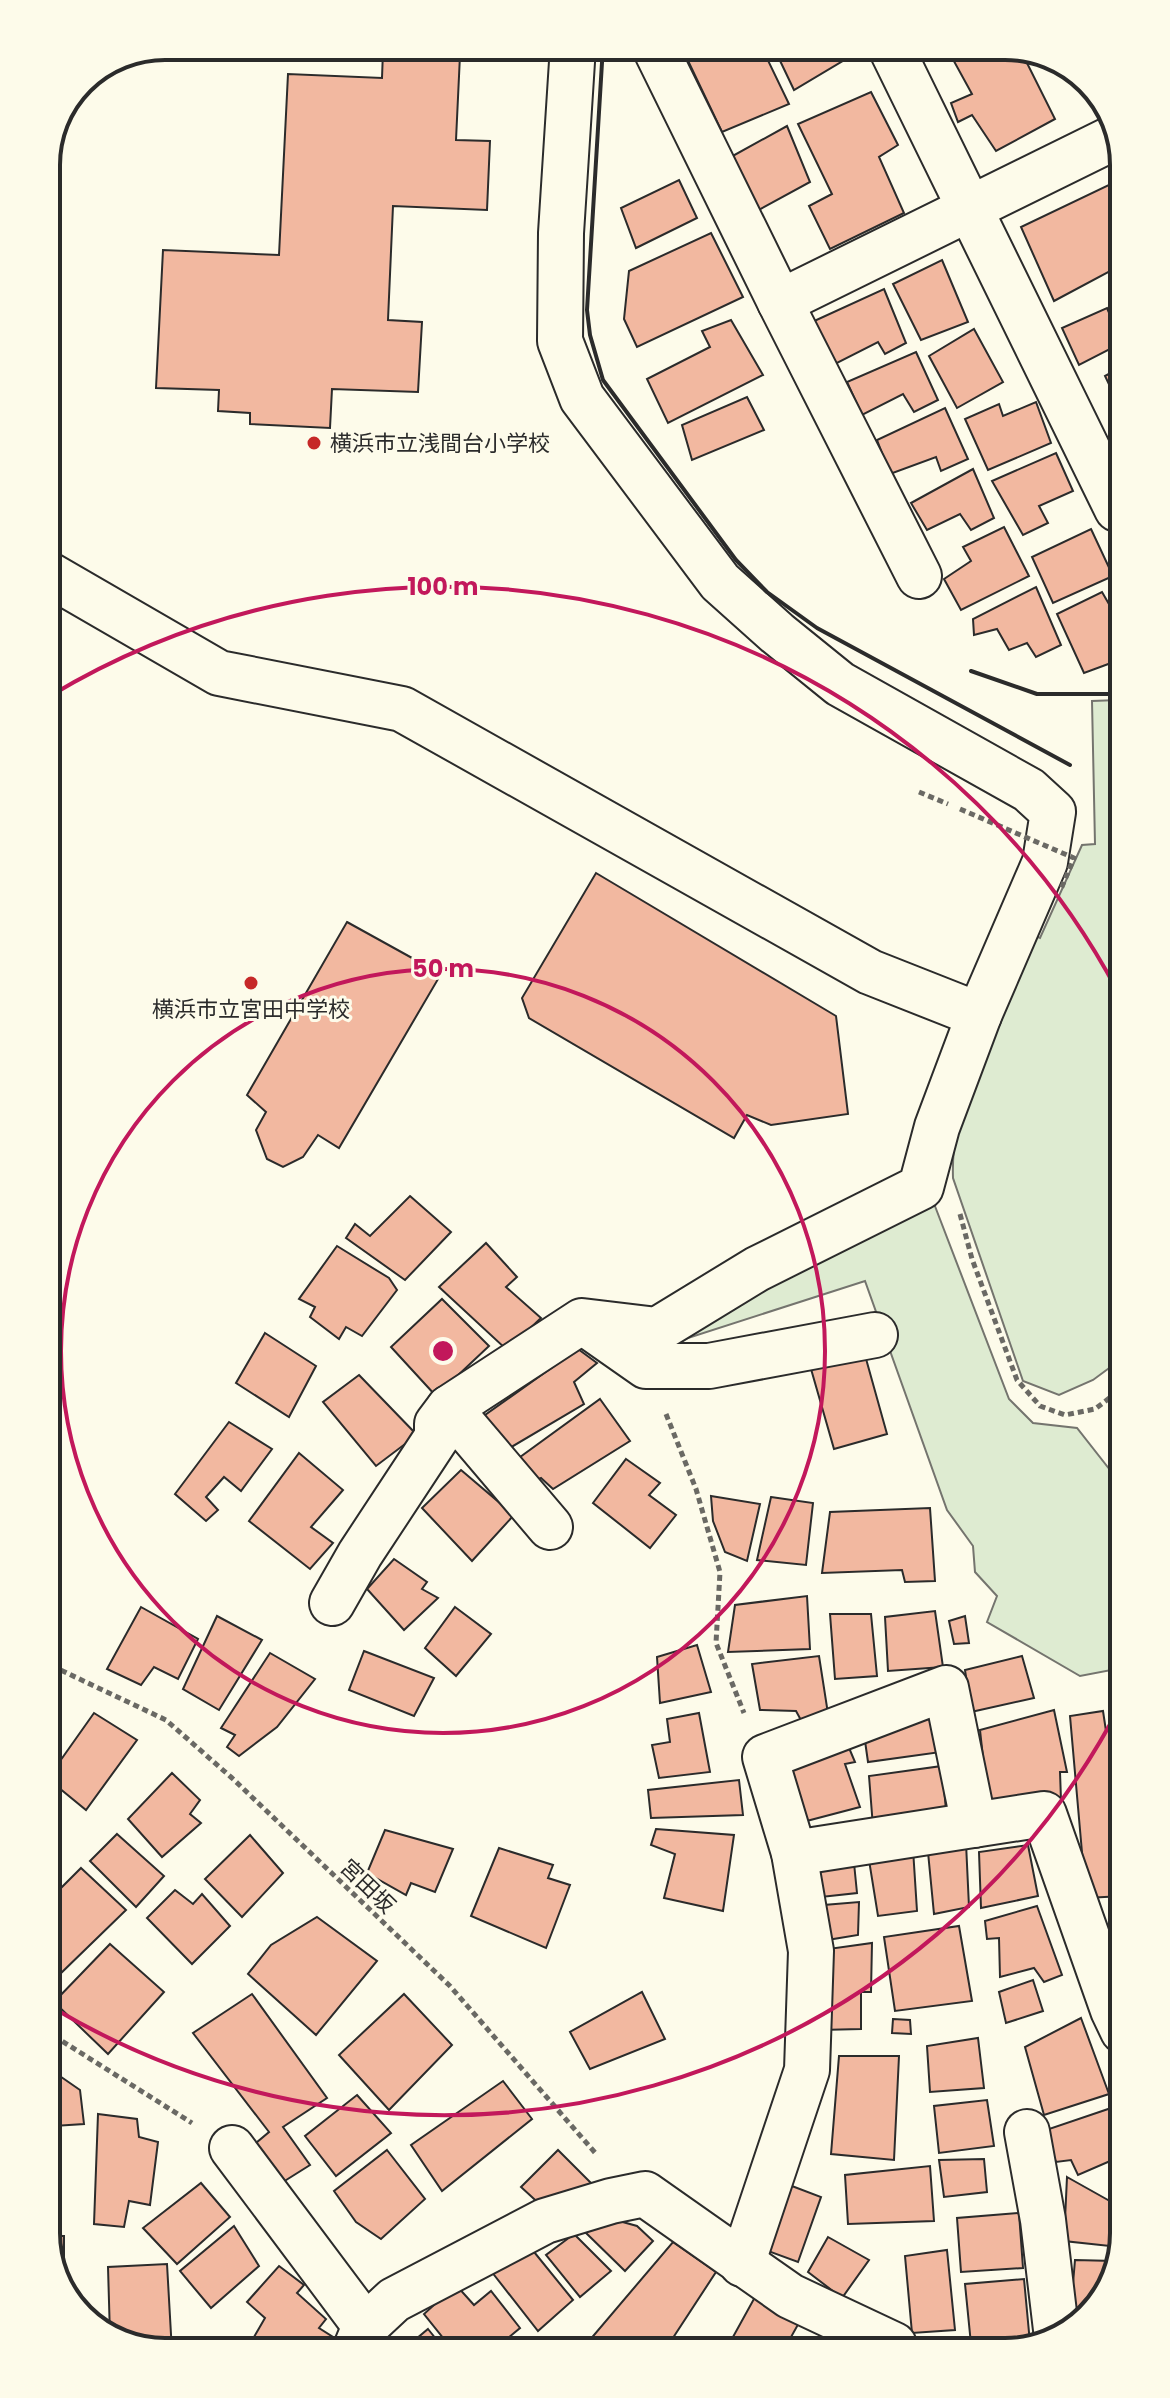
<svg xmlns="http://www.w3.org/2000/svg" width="1170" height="2398" font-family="Poppins,'Noto Sans JP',sans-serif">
<rect width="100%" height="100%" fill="#fdfbea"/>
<g fill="#deebd1" stroke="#74746e" stroke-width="2">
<path d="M 1118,700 L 1120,1360 L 1093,1380 L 1059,1395 L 1023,1381 L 953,1178 C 950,1098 995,1005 1024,931 L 1040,938 L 1082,845 L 1095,844 L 1092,701 Z"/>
<polygon points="933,1201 1009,1399 1033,1423 1077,1428 1121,1484 1122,1668 1080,1676 987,1622 997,1596 975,1572 973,1546 947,1510 865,1281 660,1347 740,1291"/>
</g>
<g fill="#f2b8a0" stroke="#2b2b2b" stroke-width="2">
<polygon points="681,46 761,46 789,104 722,132"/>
<polygon points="773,46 847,46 851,56 794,90"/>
<polygon points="965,46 1013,46 1020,49 1055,119 996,151 972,115 958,122 951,103 972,94 950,54"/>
<polygon points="383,51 460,55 456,140 490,141 487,210 393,206 388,320 422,322 418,392 332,389 330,428 250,424 250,413 218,411 219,390 156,388 163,250 279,255 288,74 382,78"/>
<polygon points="1052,61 1076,70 1062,77"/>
<polygon points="871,92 898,145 879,157 904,213 830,249 809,206 832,194 798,124"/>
<polygon points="787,126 810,182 753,213 729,158"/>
<polygon points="679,180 697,218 636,248 621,208"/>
<polygon points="1115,182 1116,268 1054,301 1021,227"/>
<polygon points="711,233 743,297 637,347 624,319 629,271"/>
<polygon points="942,260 968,322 921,340 893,284"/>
<polygon points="884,289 906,343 885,354 878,342 835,364 812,322"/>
<polygon points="1107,308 1116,329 1116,346 1079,365 1062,328"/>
<polygon points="731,320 763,375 668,423 647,379 710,347 702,331"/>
<polygon points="974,329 1003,382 957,408 929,356"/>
<polygon points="916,352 938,400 914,412 903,394 862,415 847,382"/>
<polygon points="1116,370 1116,399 1105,376"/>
<polygon points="747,397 764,430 692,460 682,425"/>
<polygon points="1036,402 1051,443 988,470 965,419 999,404 1003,416"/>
<polygon points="945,408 968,459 941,471 936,457 890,474 877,440"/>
<polygon points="1056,453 1073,491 1039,506 1048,523 1023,535 992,481"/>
<polygon points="973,469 994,518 971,530 960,514 927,530 911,503"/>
<polygon points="1004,527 1029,576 961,610 944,579 971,561 963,547"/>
<polygon points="1091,529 1113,576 1053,603 1032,557"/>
<polygon points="1036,587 1061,645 1036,657 1027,643 1009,650 997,629 974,635 973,619"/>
<polygon points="1102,592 1117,618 1117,671 1111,663 1084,673 1057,614"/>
<polygon points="596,873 836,1016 848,1114 771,1125 747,1115 734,1138 529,1018 522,998"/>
<polygon points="347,922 441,974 339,1148 318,1135 303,1157 283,1167 267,1159 256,1130 266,1112 247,1095"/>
<polygon points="410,1196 451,1232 405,1280 346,1238 355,1224 370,1236"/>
<polygon points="486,1243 517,1277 506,1287 541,1318 507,1350 439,1287"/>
<polygon points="337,1246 389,1278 397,1290 362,1336 346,1327 339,1339 310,1317 315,1307 299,1299"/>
<polygon points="442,1299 489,1346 436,1396 391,1347"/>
<polygon points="265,1333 316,1366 289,1417 236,1383"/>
<polygon points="863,1348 887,1434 834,1449 809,1362"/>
<polygon points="578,1349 597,1363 574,1382 584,1404 503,1452 478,1420"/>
<polygon points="359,1375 417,1435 376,1466 323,1402"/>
<polygon points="600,1399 630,1441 553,1489 541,1478 530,1483 516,1460"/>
<polygon points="229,1422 272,1449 241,1491 224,1477 206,1497 218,1510 206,1521 175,1494"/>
<polygon points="299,1453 343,1490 311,1527 333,1543 310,1569 249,1521"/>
<polygon points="626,1459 660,1483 649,1495 676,1515 650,1548 593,1503"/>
<polygon points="461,1470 514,1515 472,1561 422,1508"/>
<polygon points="711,1496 760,1504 747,1561 725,1552 713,1521"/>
<polygon points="771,1497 813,1503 806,1565 757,1560"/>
<polygon points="930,1508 935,1581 905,1582 902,1570 822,1573 830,1512"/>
<polygon points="394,1559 427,1582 422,1589 438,1598 404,1630 367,1589"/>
<polygon points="807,1596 810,1649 728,1652 735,1605"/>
<polygon points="141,1607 198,1639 178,1679 154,1667 141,1685 107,1669"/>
<polygon points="455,1607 491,1634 456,1676 425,1648"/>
<polygon points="935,1611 943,1667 888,1671 885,1617"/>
<polygon points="830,1614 871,1614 877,1676 835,1679"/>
<polygon points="217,1616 262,1640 219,1710 183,1689"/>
<polygon points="965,1616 969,1643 954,1644 949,1621"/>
<polygon points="697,1645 711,1692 660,1703 657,1657"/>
<polygon points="364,1651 434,1678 414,1716 349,1690"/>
<polygon points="270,1653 315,1679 277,1727 239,1756 227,1747 235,1735 221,1728"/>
<polygon points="819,1656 829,1720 802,1722 796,1711 760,1710 752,1664"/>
<polygon points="1022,1656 1034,1698 971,1712 965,1670"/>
<polygon points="932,1707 941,1752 868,1762 863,1727"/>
<polygon points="1054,1710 1067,1772 1060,1772 1061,1800 988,1803 980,1730"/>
<polygon points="1103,1711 1106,1731 1122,1728 1123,1896 1086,1898 1070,1716"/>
<polygon points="94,1713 137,1740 86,1810 53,1783 53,1771"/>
<polygon points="699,1713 710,1772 659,1778 652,1745 670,1742 667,1719"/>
<polygon points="844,1736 855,1762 845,1764 860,1807 799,1823 779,1764"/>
<polygon points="942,1766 946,1810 873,1827 869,1776"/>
<polygon points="172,1773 200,1800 190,1814 201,1823 162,1857 128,1819"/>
<polygon points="739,1780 743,1815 651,1818 648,1790"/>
<polygon points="656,1829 734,1835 723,1911 664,1898 675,1854 651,1845"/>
<polygon points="385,1830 453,1849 435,1892 411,1883 406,1895 367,1873"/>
<polygon points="117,1834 164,1876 136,1907 90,1861"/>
<polygon points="250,1835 283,1873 242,1917 205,1879"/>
<polygon points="966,1843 969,1907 934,1914 928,1852"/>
<polygon points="1028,1845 1038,1896 981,1908 979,1852"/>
<polygon points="499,1848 553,1865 548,1878 570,1885 546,1948 471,1916"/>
<polygon points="913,1849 917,1911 878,1916 868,1854"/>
<polygon points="854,1863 857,1893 812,1898 806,1866"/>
<polygon points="81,1868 126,1910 58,1976 54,1972 53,1896"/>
<polygon points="175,1890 193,1904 202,1894 230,1926 192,1964 147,1918"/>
<polygon points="859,1902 858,1935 821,1941 812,1906"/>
<polygon points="1037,1906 1062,1975 1044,1982 1034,1968 1000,1977 999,1938 987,1939 985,1921"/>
<polygon points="317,1917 377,1961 316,2035 248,1974 271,1945"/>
<polygon points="959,1926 972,2001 895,2011 884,1937"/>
<polygon points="872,1943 871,1992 861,1992 861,2029 820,2030 821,1950"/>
<polygon points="110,1944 164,1992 108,2054 54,2002"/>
<polygon points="1033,1980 1043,2011 1006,2023 999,1992"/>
<polygon points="642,1992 665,2039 590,2069 570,2032"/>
<polygon points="252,1994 327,2098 283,2127 310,2165 283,2182 256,2143 269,2132 193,2033"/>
<polygon points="404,1994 452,2045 389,2110 339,2055"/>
<polygon points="1081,2018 1109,2094 1044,2115 1025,2047"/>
<polygon points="893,2019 910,2020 911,2034 892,2033"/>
<polygon points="978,2038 984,2088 930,2092 927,2046"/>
<polygon points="839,2056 899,2056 894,2160 831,2154"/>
<polygon points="54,2072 80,2090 84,2124 54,2126"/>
<polygon points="503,2081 532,2119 442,2191 411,2145"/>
<polygon points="357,2095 391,2133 336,2176 305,2136"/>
<polygon points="987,2100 994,2146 939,2153 934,2106"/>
<polygon points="1123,2104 1124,2155 1078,2175 1071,2160 1056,2162 1043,2131"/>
<polygon points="98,2114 137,2119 139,2137 158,2142 150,2205 129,2201 124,2227 94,2224"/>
<polygon points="387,2150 425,2199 381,2239 356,2222 334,2191"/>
<polygon points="558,2150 593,2185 545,2209 521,2187"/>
<polygon points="984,2159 987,2192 944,2197 939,2160"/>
<polygon points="930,2166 934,2221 848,2224 845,2175"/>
<polygon points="1067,2177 1124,2209 1124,2233 1119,2247 1064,2241"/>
<polygon points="201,2183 230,2217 177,2264 143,2228"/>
<polygon points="784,2183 821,2197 798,2262 760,2248"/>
<polygon points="1019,2213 1023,2268 961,2272 957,2218"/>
<polygon points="601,2216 637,2226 653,2241 625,2271 583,2230"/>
<polygon points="234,2226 259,2266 211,2308 180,2271"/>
<polygon points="574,2234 611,2271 580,2297 546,2255"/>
<polygon points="55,2236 64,2236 64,2270 55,2271"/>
<polygon points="828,2237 869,2260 842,2298 808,2272"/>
<polygon points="526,2242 573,2300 538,2331 491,2271"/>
<polygon points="673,2242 716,2272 667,2347 583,2348"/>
<polygon points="947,2250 955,2330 912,2333 905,2256"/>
<polygon points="1075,2260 1114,2261 1104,2299 1091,2310 1071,2307"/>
<polygon points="167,2264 172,2352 158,2352 110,2336 108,2267"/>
<polygon points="279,2266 304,2285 297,2293 326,2319 319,2328 333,2337 329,2350 269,2351 254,2337 265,2318 247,2302"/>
<polygon points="1024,2279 1030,2343 971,2344 965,2284"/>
<polygon points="456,2285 474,2305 491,2291 520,2328 496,2348 452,2349 424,2314"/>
<polygon points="755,2297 800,2321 786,2346 728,2346"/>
<polygon points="428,2329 444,2349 404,2349"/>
</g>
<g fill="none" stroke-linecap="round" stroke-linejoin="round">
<defs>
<g id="minor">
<polyline points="654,46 780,302 919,576"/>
<polyline points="890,46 1117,509"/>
<polyline points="780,302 1115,137"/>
<polyline points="48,574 219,673 402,709 870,972 979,1015 1045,862 1053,812 1029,790 840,684 777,633 720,582 582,398 560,341 561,233 573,46"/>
<polyline points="586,1324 646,1366 709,1366 875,1335"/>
<polyline points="449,1408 550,1527"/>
<polyline points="332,1603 360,1554 437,1437 437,1424 449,1408 582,1321 657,1330 757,1269 921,1187 937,1127 979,1015"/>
<polyline points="794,1853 1044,1814 1113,2010 1123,2031"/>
<polyline points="1027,2132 1043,2220 1057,2338"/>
<polyline points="232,2148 366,2327"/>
<polyline points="742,2264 807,2070 811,1951 794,1853 765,1757 946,1688 974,1825"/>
<polyline points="355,2350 364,2328 394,2300 545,2221 611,2201 645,2194 790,2296 894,2345"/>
</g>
</defs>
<use href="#minor" stroke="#2b2b2b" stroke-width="48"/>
<g stroke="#6a6964" stroke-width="5" stroke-dasharray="6 4" stroke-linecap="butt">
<polyline points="919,792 948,804"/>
<polyline points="960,1214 972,1259 1017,1380 1040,1406 1065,1415 1095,1409 1120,1390"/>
<polyline points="666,1414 696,1489 720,1572 716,1643 744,1713"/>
<polyline points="52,1666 166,1720 232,1778 450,1986 597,2155"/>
<polyline points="54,2036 192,2123"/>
</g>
<use href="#minor" stroke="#fdfbea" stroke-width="44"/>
<polyline stroke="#6a6964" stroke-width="5" stroke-dasharray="6 4" stroke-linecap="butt" points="960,809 1074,858 1061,889"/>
<g stroke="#2b2b2b" stroke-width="4">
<polyline points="603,46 587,310 590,335 603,380 736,560 767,592 817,628 1070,765"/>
<polyline points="971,671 1037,694 1118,694"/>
</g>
</g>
<g fill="none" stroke="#c2185b" stroke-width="4">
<circle cx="443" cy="1351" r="382"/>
<path d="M1121 1704A764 764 0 0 1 55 2009M50 696A764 764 0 0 1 1118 992"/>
</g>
<g fill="#c62828" stroke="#fdfbea" stroke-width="3">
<circle cx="314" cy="443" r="8"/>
<circle cx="251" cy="983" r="8"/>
</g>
<g text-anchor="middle" stroke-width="6" stroke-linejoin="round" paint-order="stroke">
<g font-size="22" fill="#2b2b2b" stroke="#fdfbea" text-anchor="start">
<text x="330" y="451">横浜市立浅間台小学校</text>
<text x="251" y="1017" text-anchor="middle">横浜市立宮田中学校</text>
</g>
<g font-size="22" fill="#2b2b2b" stroke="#fdfbea">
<text transform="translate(368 1886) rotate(44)" y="8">宮田坂</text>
</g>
</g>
<path d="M0 0H1170V2398H0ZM165 60H1005A105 105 0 0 1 1110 165V2233A105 105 0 0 1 1005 2338H165A105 105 0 0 1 60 2233V165A105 105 0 0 1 165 60Z" fill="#fdfbea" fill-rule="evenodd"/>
<path fill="none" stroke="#2b2b2b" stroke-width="4" d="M165 60H1005A105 105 0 0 1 1110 165V2233A105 105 0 0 1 1005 2338H165A105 105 0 0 1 60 2233V165A105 105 0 0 1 165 60Z"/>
<circle cx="443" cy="1351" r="12" fill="#c2185b" stroke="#fdfbea" stroke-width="4"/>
<g font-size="24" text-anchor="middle" font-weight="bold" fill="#c2185b" stroke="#fdfbea" stroke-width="6" stroke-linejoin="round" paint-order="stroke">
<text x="443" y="595">100 m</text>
<text x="443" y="977">50 m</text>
</g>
</svg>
